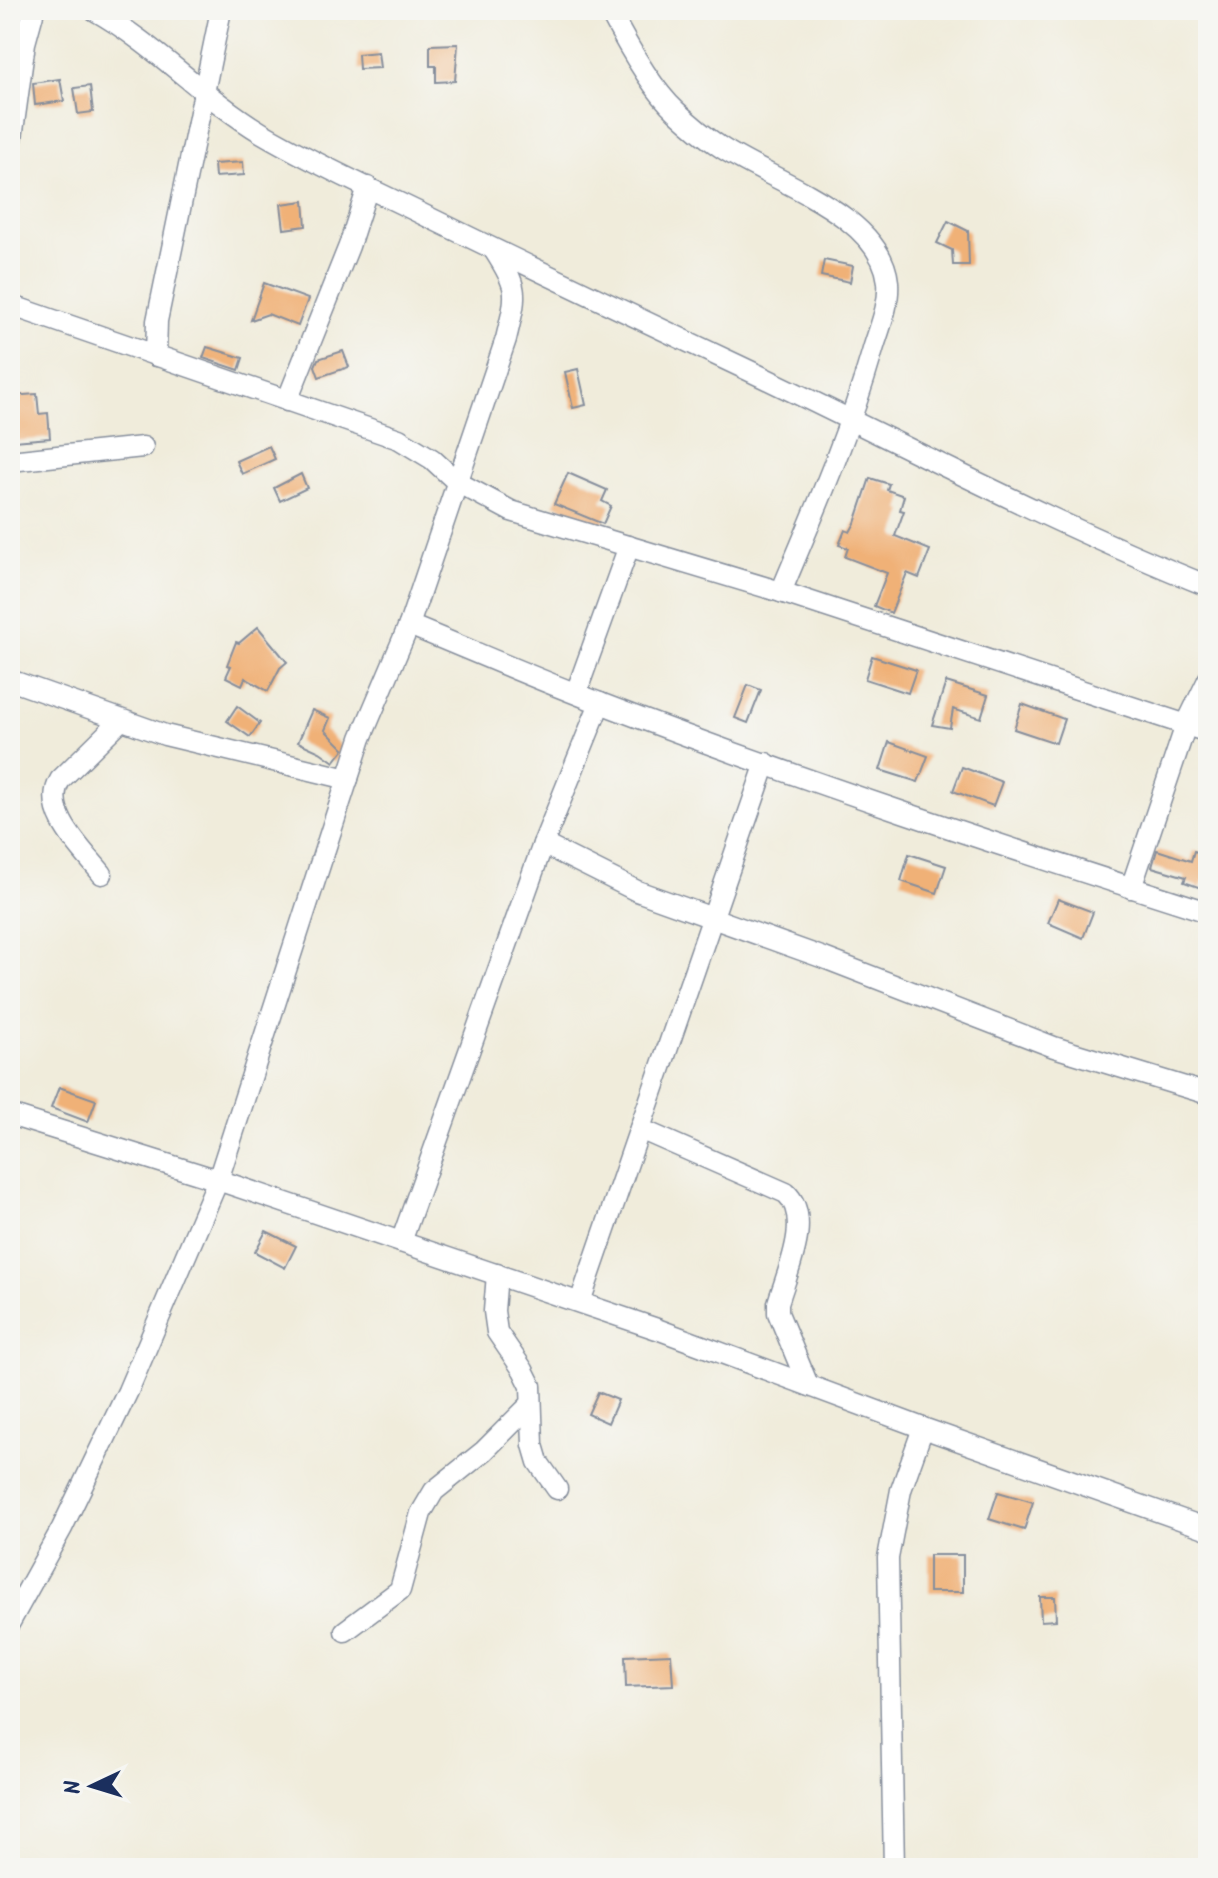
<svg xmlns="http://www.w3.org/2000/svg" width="1218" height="1878" font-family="Kalam,sans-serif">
<rect width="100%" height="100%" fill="#f6f6f2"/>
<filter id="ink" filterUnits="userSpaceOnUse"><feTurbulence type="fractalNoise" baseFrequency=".0125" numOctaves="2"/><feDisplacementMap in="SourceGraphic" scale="16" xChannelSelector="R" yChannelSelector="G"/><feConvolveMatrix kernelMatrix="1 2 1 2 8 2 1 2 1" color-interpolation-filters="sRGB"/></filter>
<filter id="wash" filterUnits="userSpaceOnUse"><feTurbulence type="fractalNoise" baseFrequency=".006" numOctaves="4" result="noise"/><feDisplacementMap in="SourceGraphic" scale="32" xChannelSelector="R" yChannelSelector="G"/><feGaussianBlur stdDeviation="1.8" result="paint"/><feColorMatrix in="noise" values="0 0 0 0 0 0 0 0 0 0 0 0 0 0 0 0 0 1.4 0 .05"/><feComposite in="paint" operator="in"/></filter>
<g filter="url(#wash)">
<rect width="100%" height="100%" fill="#f0ecdb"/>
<g id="blocks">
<g fill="#f0b177">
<polygon points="458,44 455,81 436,82 436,66 430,66 430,45"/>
<polygon points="378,52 380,68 359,69 358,54"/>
<polygon points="60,79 64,101 35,105 33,83"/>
<polygon points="90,86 93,112 78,114 74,88"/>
<polygon points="243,162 244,175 215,177 214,164"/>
<polygon points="304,201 306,226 284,229 281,204"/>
<polygon points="948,221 968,231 969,265 953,265 952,250 937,243"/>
<polygon points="824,260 853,266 850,282 821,276"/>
<polygon points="264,283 308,299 298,326 268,314 251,320"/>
<polygon points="207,347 243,358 239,370 203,358"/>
<polygon points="343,351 349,367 319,377 315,366 318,359"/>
<polygon points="578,369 586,405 573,408 565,372"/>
<polygon points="37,394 39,414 48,413 50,438 14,441 10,396"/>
<polygon points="269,446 275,459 242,474 236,461"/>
<polygon points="568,473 607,490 602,501 611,506 603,524 554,504"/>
<polygon points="301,474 307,488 280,501 274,488"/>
<polygon points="870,478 889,484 887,490 904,496 900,510 904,511 895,536 930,550 919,578 907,573 891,613 874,606 887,573 845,557 848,548 839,545 845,530 850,532 855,523"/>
<polygon points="258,627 287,662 280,668 268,691 245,678 242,685 226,677 231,666 227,665 236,642 239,643"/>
<polygon points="872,656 916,670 908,693 865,679"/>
<polygon points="946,682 988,695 981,718 953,709 950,728 932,725"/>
<polygon points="748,685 761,690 748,723 735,718"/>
<polygon points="1022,704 1064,719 1056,743 1014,729"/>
<polygon points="237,706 260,723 250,737 227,721"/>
<polygon points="312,710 330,718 325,730 344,749 334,762 320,752 298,742"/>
<polygon points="889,742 928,756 918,782 880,770"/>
<polygon points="962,767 1002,782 993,806 953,791"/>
<polygon points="1157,850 1191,861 1194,851 1208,855 1208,882 1203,881 1201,888 1184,882 1186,877 1152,867"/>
<polygon points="909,854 946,866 937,893 901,881"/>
<polygon points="1058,899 1093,912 1083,938 1048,923"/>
<polygon points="59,1087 96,1100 88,1122 51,1108"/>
<polygon points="266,1231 296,1246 285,1268 255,1252"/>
<polygon points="598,1392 618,1400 608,1423 588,1414"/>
<polygon points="998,1492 1033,1502 1024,1530 989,1519"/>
<rect x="929" y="1555" width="34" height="37"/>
<polygon points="1040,1597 1055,1597 1056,1620 1041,1621"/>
<polygon points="671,1654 673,1685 626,1687 625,1656"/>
</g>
</g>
</g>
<g filter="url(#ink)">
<use href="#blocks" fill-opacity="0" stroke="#868e9c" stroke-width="2"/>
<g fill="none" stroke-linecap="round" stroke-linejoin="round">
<defs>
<g id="minor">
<path d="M 94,10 C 155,44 202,97 262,133 C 313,163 367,187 420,213 C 524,264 629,314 733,363 C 892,438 1045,521 1208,586"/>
<path d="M 609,10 C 624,39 652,89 676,111 C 689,123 704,136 719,146 C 768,180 881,213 888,282 C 890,306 878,331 872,353 C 848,436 814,513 781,592"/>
<polyline points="10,153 25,43 34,10"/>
<polyline points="10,305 399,439 432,459 457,482 511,511 781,592 1208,732"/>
<polyline points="156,356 157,321 221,10"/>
<polyline points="287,401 349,246 368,187"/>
<polyline points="10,461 143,447"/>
<path d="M 409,625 C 473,651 536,679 600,703 C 800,780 1004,847 1208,912"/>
<polyline points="10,680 165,735 348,779"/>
<polyline points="576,693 629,546"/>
<polyline points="543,844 637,891 824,958 1054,1047 1208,1094"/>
<path d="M 102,874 C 84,851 41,812 60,780 L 121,720"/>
<polyline points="1131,888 1186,725 1208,680"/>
<polyline points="10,1115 218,1180 657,1329 923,1428 1208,1529"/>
<path d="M 640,1129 L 786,1193 C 813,1218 787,1272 778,1303 L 778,1313 L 808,1385"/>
<polyline points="401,1242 543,844 600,703"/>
<polyline points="497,1274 494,1311 497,1332 523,1370 531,1386 533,1445 538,1462 557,1489"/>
<polyline points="580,1302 766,763"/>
<path d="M 10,1622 L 62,1528 L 128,1391 L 218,1180 L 361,738 L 409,625 L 506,339 C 517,293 520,290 494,250"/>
<polyline points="345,1631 400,1590 421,1513 434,1491 484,1451 531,1404"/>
<polyline points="894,1868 888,1558 901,1490 923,1428"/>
</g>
</defs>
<use href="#minor" stroke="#868e9c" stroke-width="23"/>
<use href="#minor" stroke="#fff" stroke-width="20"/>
</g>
</g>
<rect width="1218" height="1878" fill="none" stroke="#f6f6f2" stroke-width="40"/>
<g transform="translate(92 1786) rotate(266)" stroke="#f6f6f2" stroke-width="6" paint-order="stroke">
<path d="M0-6L14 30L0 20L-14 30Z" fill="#1b2f5e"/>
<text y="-12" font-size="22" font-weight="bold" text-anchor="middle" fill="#1b2f5e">N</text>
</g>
</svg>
